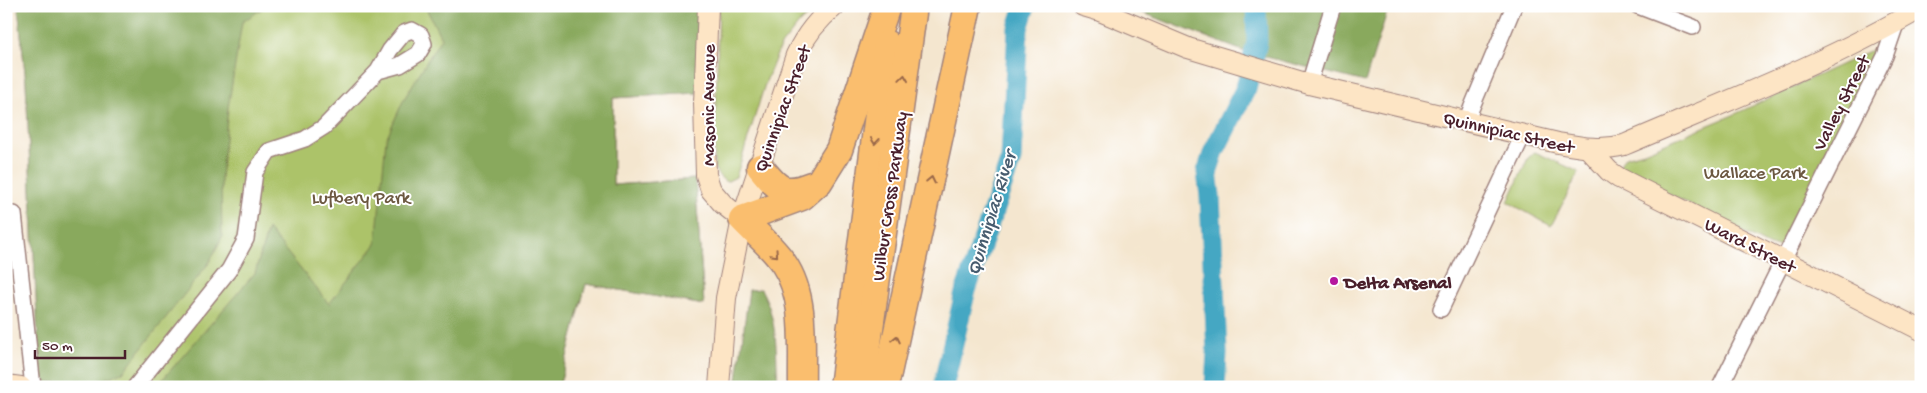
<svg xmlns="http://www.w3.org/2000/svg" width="1927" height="393" font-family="'Gochi Hand',sans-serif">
<rect width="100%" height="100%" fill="#fff"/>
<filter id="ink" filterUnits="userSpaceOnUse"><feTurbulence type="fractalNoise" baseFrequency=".02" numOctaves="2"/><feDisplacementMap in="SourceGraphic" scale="10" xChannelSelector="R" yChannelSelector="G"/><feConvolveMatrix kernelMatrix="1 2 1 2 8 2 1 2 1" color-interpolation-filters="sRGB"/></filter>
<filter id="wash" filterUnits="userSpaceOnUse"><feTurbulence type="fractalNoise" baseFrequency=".0096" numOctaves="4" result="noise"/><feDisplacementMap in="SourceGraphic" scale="20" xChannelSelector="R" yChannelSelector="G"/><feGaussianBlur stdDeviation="1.12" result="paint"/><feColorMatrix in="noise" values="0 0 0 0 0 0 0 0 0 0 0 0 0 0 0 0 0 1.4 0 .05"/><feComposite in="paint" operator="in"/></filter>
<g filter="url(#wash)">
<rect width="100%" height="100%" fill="#f4e6cf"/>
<g fill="#acc369" stroke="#7b714a">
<polygon points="18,6 700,6 697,93 613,98 613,185 695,179 704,305 586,284 559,387 79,387 59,383 40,382 26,82"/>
<polygon points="719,6 772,6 784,11 789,6 820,6 801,21 780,47 765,84 736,177 726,182 718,175 714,167"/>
<polygon points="1874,49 1879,55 1789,235 1781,246 1770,246 1620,169 1621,163 1625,157 1644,152 1733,115"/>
<polygon points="1535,152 1579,172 1551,226 1508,202 1528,158"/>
</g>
<g fill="#89a95d" stroke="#6a6444">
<polygon points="18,6 266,6 242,22 228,108 221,178 222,237 209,263 123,372 92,384 40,382 26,82"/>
<polygon points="425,6 702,6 697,93 613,98 613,185 695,179 704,305 586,284 559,387 156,387 255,273 268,229 329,304 376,244 386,139 404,99 441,38"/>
<polygon points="1125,6 1389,6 1365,82 1243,51"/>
<path d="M 761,289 C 778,319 776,353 778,387 L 736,387 L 749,290 Z"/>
</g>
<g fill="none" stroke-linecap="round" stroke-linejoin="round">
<g stroke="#44a7c3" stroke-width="21">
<polyline points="943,387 965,293 1011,159 1018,28 1025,6"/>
<polyline points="1215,387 1217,353 1210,196 1207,172 1214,151 1246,88 1257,42 1256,6"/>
</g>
</g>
</g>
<g filter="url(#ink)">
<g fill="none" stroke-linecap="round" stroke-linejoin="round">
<defs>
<g id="street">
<polyline points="1638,6 1693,27"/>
<polyline points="1309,84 1333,6"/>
<polyline points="1466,121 1514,6"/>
<polyline points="14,214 33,387"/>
<polyline points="1441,309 1523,135"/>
<polyline points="135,387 229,270 246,239 255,172 269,151 305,139 324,127 378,71 390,50 404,33 412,30 421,35 424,44 418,54 400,65 378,71"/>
<polyline points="1720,387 1885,56 1897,21"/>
</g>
<g id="secondary">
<polyline points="708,6 704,103 706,175 711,190 723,204 742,219"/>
<path d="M 1083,6 L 1100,11 L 1188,48 L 1309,84 L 1558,143 C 1581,147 1601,151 1624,145 C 1724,102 1827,63 1921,8"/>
<polyline points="1588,148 1609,171 1619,178 1921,330"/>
<polyline points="6,385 21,387"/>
<path d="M 719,387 L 726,298 L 742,219 L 796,55 C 805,36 818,19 835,6"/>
</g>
<g id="highway">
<path d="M 760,167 C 778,189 783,196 811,185"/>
<path d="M 802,387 C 801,347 807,298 784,264 C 773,247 755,233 742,219 L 802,197 L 819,182 L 839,150 L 887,6"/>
<polyline points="843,387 887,44"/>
<polyline points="862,387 914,6"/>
<polyline points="885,387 968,6"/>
</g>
</defs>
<use href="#street" stroke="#9f827d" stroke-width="18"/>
<use href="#secondary" stroke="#9f827d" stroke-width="22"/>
<use href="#highway" stroke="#9f827d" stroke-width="29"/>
<use href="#street" stroke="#fff" stroke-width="15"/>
<use href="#secondary" stroke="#fde5c5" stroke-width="20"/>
<use href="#highway" stroke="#fabe6e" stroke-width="26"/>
</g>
<defs><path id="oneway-chevron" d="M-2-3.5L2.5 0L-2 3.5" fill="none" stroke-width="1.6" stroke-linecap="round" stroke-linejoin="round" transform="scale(1.25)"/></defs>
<g stroke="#996749">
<use href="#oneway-chevron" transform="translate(904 78) rotate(-82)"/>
<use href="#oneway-chevron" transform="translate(875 141) rotate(97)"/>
<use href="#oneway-chevron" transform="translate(931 180) rotate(-78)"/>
<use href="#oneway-chevron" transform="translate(775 254) rotate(47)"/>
<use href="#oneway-chevron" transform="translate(896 339) rotate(-78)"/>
</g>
</g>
<circle fill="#b5179e" stroke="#fff" stroke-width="2" cx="1334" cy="281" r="5"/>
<g text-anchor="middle" stroke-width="4" stroke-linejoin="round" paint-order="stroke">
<g font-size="19" fill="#4a1f2b" stroke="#fff">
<text transform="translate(1840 102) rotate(-63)" y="7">Valley Street</text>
<text transform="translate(707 105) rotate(-90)" y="7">Masonic Avenue</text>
<text transform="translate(781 108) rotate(-70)" y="7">Quinnipiac Street</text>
<text transform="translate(1509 131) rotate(13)" y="7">Quinnipiac Street</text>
<text transform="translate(888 196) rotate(-82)" y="7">Wilbur Cross Parkway</text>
<text transform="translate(1751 244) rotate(27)" y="7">Ward Street</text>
</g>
<g font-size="19" fill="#6c5841" stroke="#fff">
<text x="1755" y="178">Wallace Park</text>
<text x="361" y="203">Lufbery Park</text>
</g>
<g font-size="19" font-weight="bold" fill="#4a1f2b" stroke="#fff" text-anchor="start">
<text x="1344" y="288">Delta Arsenal</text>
</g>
<g font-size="20" font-style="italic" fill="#475c6f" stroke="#fff">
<text transform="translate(990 213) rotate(-73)" y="7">Quinnipiac River</text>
</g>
</g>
<rect width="1927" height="393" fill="none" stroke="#fff" stroke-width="25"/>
<path d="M35 350v8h90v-8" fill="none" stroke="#4a1f2b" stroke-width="2.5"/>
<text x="42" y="350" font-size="15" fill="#4a1f2b" stroke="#ffffff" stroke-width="4" paint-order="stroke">50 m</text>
</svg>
